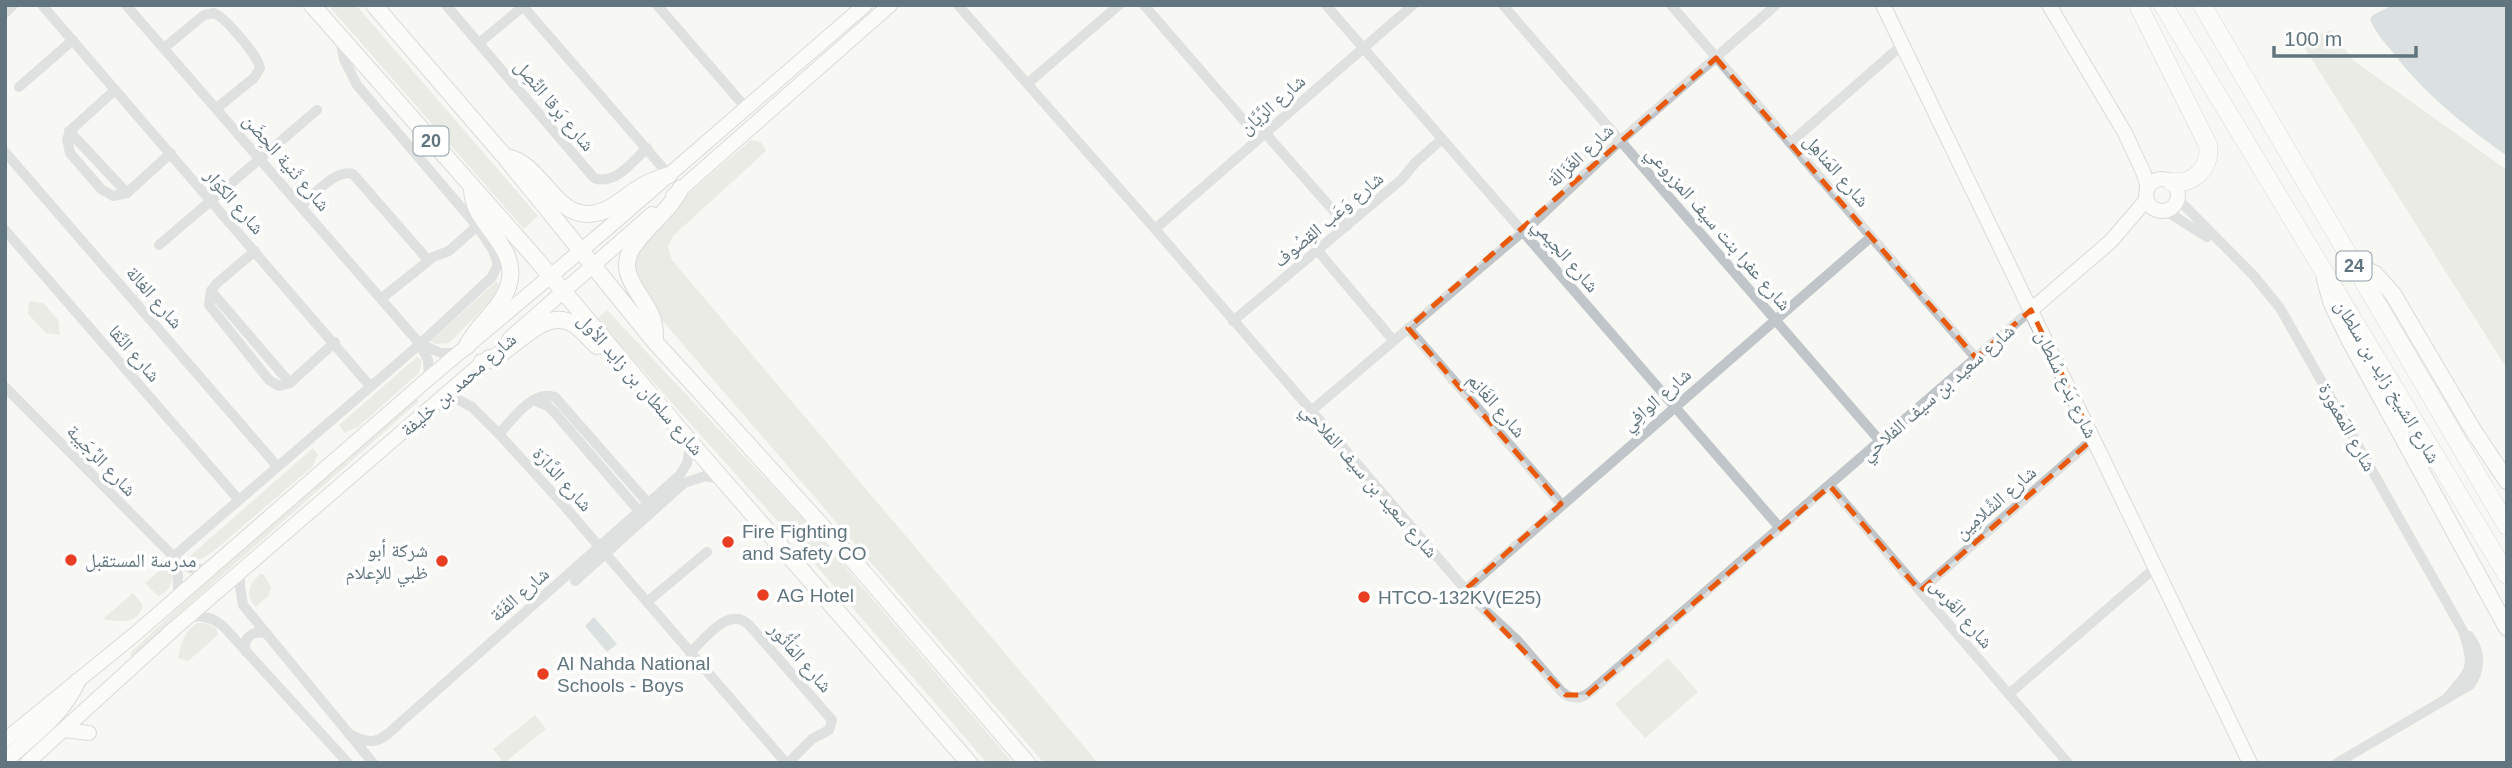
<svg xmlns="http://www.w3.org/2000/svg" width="2512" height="768" font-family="Arial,'Noto Naskh Arabic',sans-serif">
<rect width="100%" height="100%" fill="#f7f7f3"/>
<g fill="#d7dcd2">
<polygon points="328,5 356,5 538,216 524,229"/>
<polygon points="2331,30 2353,60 2507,170 2507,369 2301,42"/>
<path d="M 751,140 L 761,142 L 766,151 L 673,236 L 668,247 L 672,260 L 1098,763 L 1044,763 L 661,319 C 652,303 636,284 633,265 C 628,239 729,160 751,140 Z"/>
<polygon points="497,281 499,286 494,298 449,343 435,344 431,341"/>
<polygon points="29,301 43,303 58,320 60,335 46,333 28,314"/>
<polygon points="607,310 817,534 1013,763 987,763 781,525 597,319"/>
<polygon points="417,357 422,360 419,373 359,426 345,433 339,425"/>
<polygon points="415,396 419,401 174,618 133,659 130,653 194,593"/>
<polygon points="313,448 318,455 312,467 215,550 201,559 192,559 190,556"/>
<path d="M 169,563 L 174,573 C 171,585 170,591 158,596 L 145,583 Z"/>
<path d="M 260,574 L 263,574 L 271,587 L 269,595 L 256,607 C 244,596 249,584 260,574 Z"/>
<path d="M 133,593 L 143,605 C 138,625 119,622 103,619 Z"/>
<path d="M 197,623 L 205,623 L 216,628 L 218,635 L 188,661 L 178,658 C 181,643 184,632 197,623 Z"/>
<polygon points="1668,658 1698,692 1645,738 1615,704"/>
<polygon points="535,715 546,729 504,763 493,749"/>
</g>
<g fill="#b8c6c9">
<path d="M 2391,5 L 2507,5 L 2507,156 C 2464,125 2423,93 2391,50 C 2383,41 2374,30 2370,19 C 2375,11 2385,11 2391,5 Z"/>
<polygon points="594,617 617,644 607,652 585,626"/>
</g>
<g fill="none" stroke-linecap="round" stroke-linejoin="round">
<defs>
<g id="secondary">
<polyline points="1883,5 2250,763"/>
<polyline points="2049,5 2125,133 2144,174 2148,188"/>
<circle cx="2162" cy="195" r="16"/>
<polyline points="673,196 890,5"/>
<polyline points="2031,310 2111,241 2147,199"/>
<polyline points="509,339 652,214"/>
<polyline points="65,730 89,733"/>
<polyline points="5,740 134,635 429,378 603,232 865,5"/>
<polyline points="27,763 175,628 489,357"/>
</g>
<g id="primary">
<polyline points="312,5 537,260 691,443 969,763"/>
<polyline points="374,5 505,157 655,342 858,566 1027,763"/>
<path d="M 507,157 C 543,164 555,222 596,213 C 613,210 625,196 639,188 C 648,182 659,178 669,175"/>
<polyline points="2352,262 2375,274 2393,294 2473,430 2507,481"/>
<polyline points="2325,280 2332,304 2350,341 2507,628"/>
<path d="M 655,342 C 655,333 655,324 651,315 C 642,293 615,273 633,247 C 647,225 669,212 681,188"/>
<path d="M 467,346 C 477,324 500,311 508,287 C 522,245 472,227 472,188"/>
<path d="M 482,362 C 512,356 542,305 573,324 C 582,329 589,339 597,346"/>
<path d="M 5,760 C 32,737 62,715 77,682"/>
</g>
<g id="highway">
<path d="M 2138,5 L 2208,145 C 2211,167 2194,185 2172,182"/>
<polyline points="2163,5 2507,575"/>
<polyline points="2202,5 2507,526"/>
</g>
</defs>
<use href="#secondary" stroke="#b2b9bc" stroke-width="16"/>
<use href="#primary" stroke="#b3b9bc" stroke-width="18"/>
<use href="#highway" stroke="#b5b9bc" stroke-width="19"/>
<g stroke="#bfc5c8" stroke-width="10">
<polyline points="42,5 370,386"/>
<polyline points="126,5 420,344 428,360 429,378"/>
<path d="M 446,5 L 594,178 C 615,186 633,161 647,148"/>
<polyline points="522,5 669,175"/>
<polyline points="657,5 746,108"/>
<path d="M 958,5 L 1155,229 L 1477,603 L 1518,641 L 1561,691 C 1571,700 1580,700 1590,692 L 2031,310"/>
<polyline points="1144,5 1259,138"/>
<polyline points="1326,5 1780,528"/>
<polyline points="1503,5 1880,441"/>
<polyline points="1671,5 1976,358"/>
<polyline points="5,13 13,5"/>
<polyline points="479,43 525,5"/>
<path d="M 164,48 L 204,15 L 214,13 C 226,18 258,56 260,68 L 254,78 L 217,108"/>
<polyline points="1028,83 1119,5"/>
<polyline points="19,87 73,40"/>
<polyline points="115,90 73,128 67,139 70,153 101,189 113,196 127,193 171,153"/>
<polyline points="69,131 127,193"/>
<polyline points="1265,133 1347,226"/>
<polyline points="1790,143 1902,45"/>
<polyline points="5,152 277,466"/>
<path d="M 2178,199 L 2254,276 L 2280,308 L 2463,631 C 2476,670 2471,669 2446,699"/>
<path d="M 301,206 C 315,194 335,169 353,174 L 428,260"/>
<polyline points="2166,211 2207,237"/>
<polyline points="1155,229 1413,5"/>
<polyline points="5,230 238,499"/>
<polyline points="159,245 317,110"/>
<polyline points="255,251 216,284 211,291 209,305 269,380 279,386 290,383 335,342"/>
<polyline points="1318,251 1393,340"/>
<polyline points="211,291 290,383"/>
<polyline points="382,298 433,257 449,251 477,226"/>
<polyline points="1233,321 1402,179 1415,163 1442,139"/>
<polyline points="1408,328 1561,504"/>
<polyline points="420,344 441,353 458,353"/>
<polyline points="5,387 178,561 190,568 208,570"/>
<polyline points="442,397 457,399 472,407 499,434 560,501 786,763"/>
<polyline points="533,400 548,406 554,412 639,511"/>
<polyline points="1311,411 1533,223 1620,141 1776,5"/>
<path d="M 499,434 C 513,419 533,389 555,397 L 648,503"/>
<polyline points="1830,486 2068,763"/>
<polyline points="173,557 420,344 492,277 498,264 493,250 477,226 357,85 344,59 340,40"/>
<polyline points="173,557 178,576 178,596"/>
<polyline points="240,571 240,587 243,605 373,763"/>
<polyline points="575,581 684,483 705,476 721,479"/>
<polyline points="1465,590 1871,237"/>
<polyline points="1920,591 2093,439"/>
<polyline points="647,602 707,552"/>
<path d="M 187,618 C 201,614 212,617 223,626 L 348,763"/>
<path d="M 246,652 C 242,638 253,629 267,634"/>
<path d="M 690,653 C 705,639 729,604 750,626 L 832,720 L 829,730 L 812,739 L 788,763"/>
<polyline points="2009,694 2156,567"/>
<path d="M 349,734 C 380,751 386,734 409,715 L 680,475 L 687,463 L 691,444"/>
<path d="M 2337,763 L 2470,685 C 2481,669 2481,651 2469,636"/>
</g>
<use href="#secondary" stroke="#fff" stroke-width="14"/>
<use href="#primary" stroke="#fff" stroke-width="16"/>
<use href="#highway" stroke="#fff" stroke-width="18"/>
</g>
<path d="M0 0H2512V768H0ZM 1716,58 L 1976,358 L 2031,310 L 2093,439 L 1920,591 L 1830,486 L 1587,695 L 1566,695 L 1465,590 L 1561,504 L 1408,328 Z" fill="#f7f7f3" fill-opacity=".55" fill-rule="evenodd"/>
<path fill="none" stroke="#e8590c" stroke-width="5" stroke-dasharray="14 9" stroke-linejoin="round" d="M 1716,58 L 1976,358 L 2031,310 L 2093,439 L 1920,591 L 1830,486 L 1587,695 L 1566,695 L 1465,590 L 1561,504 L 1408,328 Z"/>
<g fill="#e83f22" stroke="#fff" stroke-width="2.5">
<circle cx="728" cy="542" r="7"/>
<circle cx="71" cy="560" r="7"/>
<circle cx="442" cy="561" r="7"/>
<circle cx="763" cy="595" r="7"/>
<circle cx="1364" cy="597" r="7"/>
<circle cx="543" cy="674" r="7"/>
</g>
<g text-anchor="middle" stroke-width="7" stroke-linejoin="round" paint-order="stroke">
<g fill="#fff" stroke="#909ea5" stroke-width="2">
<rect x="413.5" y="126.5" width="35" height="29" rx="5"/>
<rect x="2336.5" y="251.5" width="35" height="29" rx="5"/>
</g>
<g font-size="18" font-weight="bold" fill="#61757f">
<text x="431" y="147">20</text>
<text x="2354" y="272">24</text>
</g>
<g font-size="19" fill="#61757f" stroke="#fff">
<text transform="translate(1272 104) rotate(-41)" y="7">شارع الرَّيَّان</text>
<text transform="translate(555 105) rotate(50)" y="7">شارع بَرقا النِّصِل</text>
<text transform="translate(1580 155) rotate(-43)" y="7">شارع الغَزَالَة</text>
<text transform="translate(287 162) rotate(49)" y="7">شارع ثَنية الحِضَن</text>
<text transform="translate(1837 170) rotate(49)" y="7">شارع المَناهِل</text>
<text transform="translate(235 201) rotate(49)" y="7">شارع الكوَار</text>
<text transform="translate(1328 219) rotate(-40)" y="7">شارع وَعَب القِصُوف</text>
<text transform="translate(1719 228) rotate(49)" y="7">شارع عفرا بنت سيف المزروعي</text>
<text transform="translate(1566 255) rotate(49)" y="7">شارع الجيمي</text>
<text transform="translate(155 297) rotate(49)" y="7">شارع الغالة</text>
<text transform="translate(135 353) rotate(49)" y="7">شارع النِّقا</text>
<text transform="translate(2388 381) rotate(59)" y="7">شارع الشيخ زايد بن سلطان</text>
<text transform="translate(458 384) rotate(-41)" y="7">شارع محمد بن خليفة</text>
<text transform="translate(641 384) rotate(49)" y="7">شارع سلطان بن زايد الأول</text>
<text transform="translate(2067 384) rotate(64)" y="7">شارع بَدَع سُلطان</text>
<text transform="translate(1937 392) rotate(-41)" y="7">شارع سعيد بن سيف الفلاحي</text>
<text transform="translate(1656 399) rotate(-41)" y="7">شارع الوافِي</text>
<text transform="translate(1497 405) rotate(49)" y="7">شارع الغَانِم</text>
<text transform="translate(2348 427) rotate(61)" y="7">شارع المَعمُورة</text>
<text transform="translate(102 460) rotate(46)" y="7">شارع الرِّجَيبة</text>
<text transform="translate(563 479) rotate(48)" y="7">شارع الدَّارَة</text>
<text transform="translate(1370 480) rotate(49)" y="7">شارع سعيد بن سيف الفلاحي</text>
<text transform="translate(1995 502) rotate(-41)" y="7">شارع الشَّلامِين</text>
<text transform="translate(519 594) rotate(-41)" y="7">شارع الفَنّة</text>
<text transform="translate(1962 613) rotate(49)" y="7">شارع الغَرس</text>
<text transform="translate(801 657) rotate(49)" y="7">شارع المَأْثُور</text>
</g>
<g font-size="19" fill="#61757f" stroke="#fff" text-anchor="start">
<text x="742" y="538">Fire Fighting<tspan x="742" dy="22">and Safety CO</tspan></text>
<text x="428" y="557" text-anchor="end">شركة أبو<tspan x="428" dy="22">ظبي للإعلام</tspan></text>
<text x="85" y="567">مدرسة المستقبل</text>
<text x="777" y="602">AG Hotel</text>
<text x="1378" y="604">HTCO-132KV(E25)</text>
<text x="557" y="670">Al Nahda National<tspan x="557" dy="22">Schools - Boys</tspan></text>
</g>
</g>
<rect width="2512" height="768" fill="none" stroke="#61757f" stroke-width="14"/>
<path d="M2274 46v10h142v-10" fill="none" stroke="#61757f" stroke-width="3.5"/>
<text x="2284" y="46" font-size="21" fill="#61757f" stroke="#ffffff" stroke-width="5" paint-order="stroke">100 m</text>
</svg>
